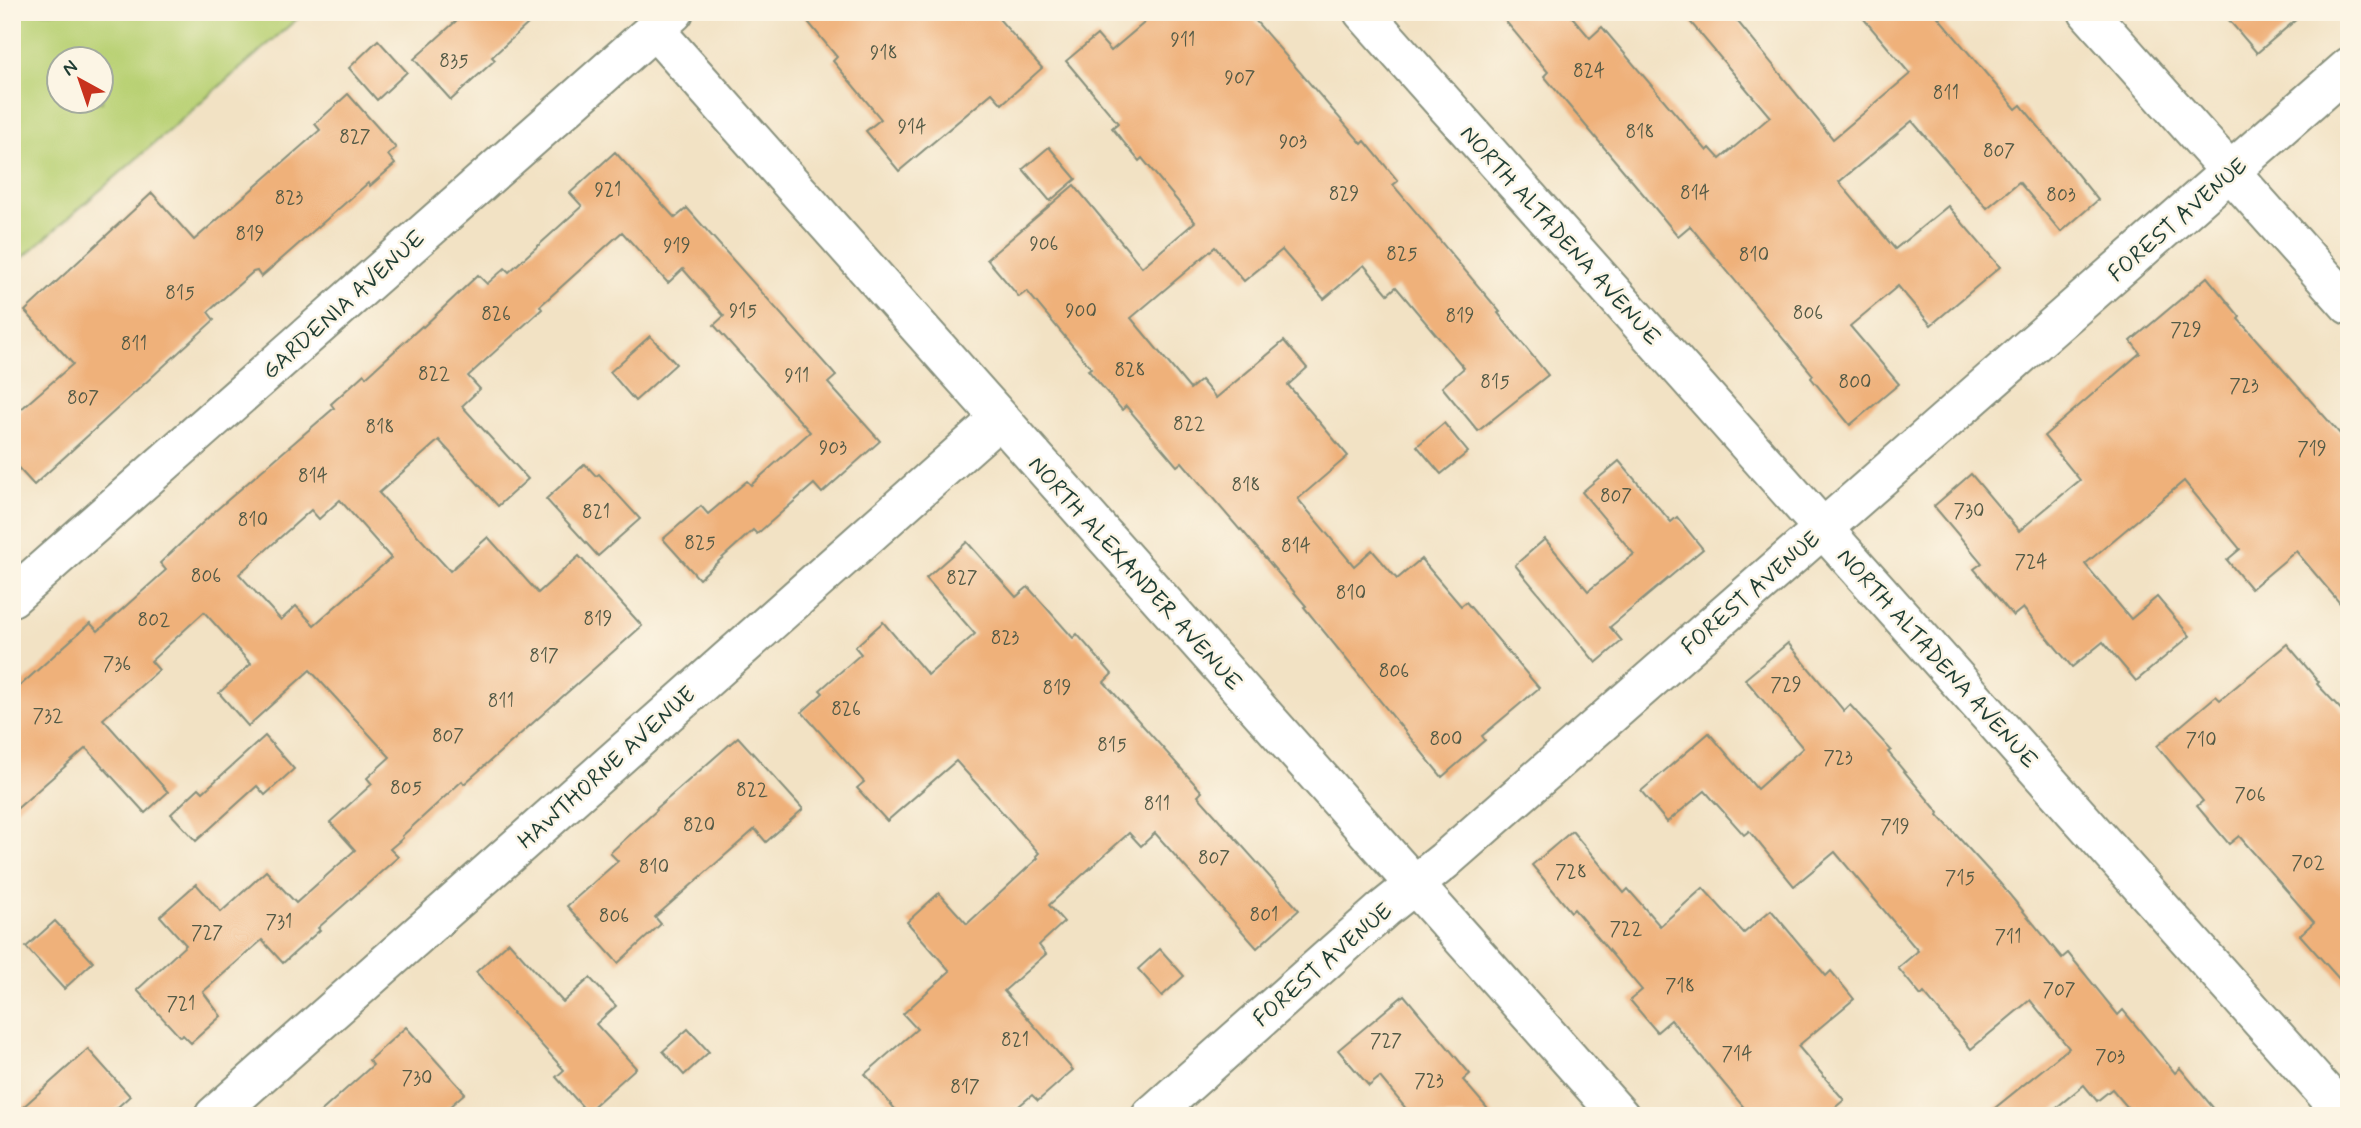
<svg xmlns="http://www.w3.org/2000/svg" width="2361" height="1128" font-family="Mynerve,sans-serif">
<rect width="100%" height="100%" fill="#fcf5e5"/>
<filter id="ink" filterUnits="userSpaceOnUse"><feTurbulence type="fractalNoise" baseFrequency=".0143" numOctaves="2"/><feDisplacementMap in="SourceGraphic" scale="14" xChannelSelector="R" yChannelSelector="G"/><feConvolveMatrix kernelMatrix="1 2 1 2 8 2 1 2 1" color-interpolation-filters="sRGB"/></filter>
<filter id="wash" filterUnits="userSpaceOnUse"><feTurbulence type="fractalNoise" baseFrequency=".00686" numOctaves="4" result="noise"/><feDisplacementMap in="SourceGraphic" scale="28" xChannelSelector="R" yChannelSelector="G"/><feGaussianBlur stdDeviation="1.57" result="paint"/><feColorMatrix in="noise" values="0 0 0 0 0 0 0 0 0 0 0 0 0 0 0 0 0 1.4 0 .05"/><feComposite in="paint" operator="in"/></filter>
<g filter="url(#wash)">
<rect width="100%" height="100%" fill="#f2e2c4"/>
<path fill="#b9d175" stroke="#6c8754" stroke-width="2" fill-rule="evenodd" d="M 12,12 L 305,12 L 12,267 ZM 60,60 L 102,60 L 102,102 L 60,102 Z"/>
<g id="blocks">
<g fill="#efb17a" fill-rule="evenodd">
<polygon points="466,12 541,12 492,57 495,60 451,100 414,59"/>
<polygon points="800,12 993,12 1042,68 1002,104 992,93 899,171 866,131 881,119 833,61 837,57"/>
<polygon points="1157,12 1248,12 1362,144 1365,141 1398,181 1393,185 1500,312 1498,313 1548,375 1478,431 1442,387 1464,368 1396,287 1388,294 1364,265 1324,299 1282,250 1244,281 1215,247 1131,318 1190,389 1201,380 1216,398 1284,341 1307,368 1288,385 1348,456 1298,499 1354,566 1372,550 1397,579 1421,559 1461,606 1466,602 1539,688 1482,736 1485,740 1442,777 1304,607 1306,606 1241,529 1240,530 1182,462 1177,466 1126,406 1122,410 1088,370 1091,368 1027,291 1019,297 987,259 1074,185 1142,267 1195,222 1142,158 1139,161 1112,128 1118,123 1066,61 1097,35 1111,51"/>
<polygon points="1498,12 1568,12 1590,38 1602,27 1707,151 1710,148 1720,159 1770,117 1682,12 1730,12 1833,139 1910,74 1858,12 1934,12 2016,109 2021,105 2098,200 2061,232 2019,182 1987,208 1912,121 1839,182 1895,249 1948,206 2000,267 1931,325 1898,286 1850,326 1899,384 1850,425 1811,378 1813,375 1690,226 1678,236 1649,201 1544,76 1548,72"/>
<polygon points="2222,12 2305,12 2257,53"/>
<polygon points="378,40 407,72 377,100 349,68"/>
<polygon points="348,94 396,148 388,155 395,164 370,186 368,183 261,277 257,271 253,272 208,312 214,320 34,485 12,461 12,417 73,364 25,311 152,193 194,240 320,130 315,124"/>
<polygon points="1049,147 1076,179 1050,201 1023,169"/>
<path d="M 615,152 L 675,218 L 687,208 L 836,376 L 828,383 L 880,441 L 822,493 L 814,484 L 757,534 L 753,530 L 699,579 L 663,539 L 701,506 L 708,514 L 747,481 L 751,485 L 810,432 L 714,325 L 724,316 L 683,269 L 668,283 L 622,232 L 540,306 L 542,309 L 468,376 L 480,389 L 462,406 L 528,479 L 498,506 L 439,440 L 379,493 L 450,571 L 488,537 L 538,593 L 579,556 L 642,626 L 464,784 L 462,781 L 402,836 L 403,838 L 390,849 L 398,857 L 318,928 L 320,930 L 283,963 L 262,940 L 203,992 L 221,1016 L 191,1043 L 183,1035 L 180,1037 L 137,990 L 186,945 L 160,916 L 196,884 L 221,912 L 266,871 L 296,903 L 355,850 L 330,822 L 372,784 L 367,778 L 390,757 L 310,670 L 248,726 L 219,693 L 251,664 L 204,612 L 151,661 L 159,670 L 103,719 L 168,792 L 145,813 L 86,748 L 12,813 L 12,693 L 90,623 L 98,631 L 166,570 L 160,563 L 214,512 L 334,408 L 331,404 L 364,374 L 366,377 L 422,326 L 423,327 L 478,275 L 487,284 L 505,268 L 509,272 L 582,206 L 570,193 ZM 340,500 L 391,558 L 314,625 L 296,606 L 281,620 L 239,574 L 311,510 L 319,519 Z"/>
<polygon points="2207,277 2240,317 2238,319 2349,444 2349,614 2296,551 2251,589 2227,560 2240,549 2184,481 2085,564 2131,619 2157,597 2190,636 2136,681 2103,642 2072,667 2023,608 2013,616 1974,569 1982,563 1934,506 1971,474 2019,531 2080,480 2044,436 2140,353 2131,341"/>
<polygon points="650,336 676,364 635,401 610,372"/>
<polygon points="1444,423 1468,452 1441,474 1417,446"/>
<polygon points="1619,461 1671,522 1677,517 1703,549 1610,627 1622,641 1596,663 1515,565 1545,539 1588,591 1634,554 1582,492"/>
<polygon points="585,464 596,476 599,474 640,519 598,556 546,499"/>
<polygon points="967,542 1016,597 1028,587 1073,638 1077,634 1112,674 1104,682 1202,792 1198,796 1299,910 1257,948 1155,833 1141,846 1129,833 1049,905 1064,922 1039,945 1046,954 1004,991 1073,1070 1038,1101 1032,1095 1007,1116 901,1116 865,1074 917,1029 903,1014 950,971 907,922 939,893 967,924 1038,858 1036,856 1039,853 956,761 887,821 857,788 864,782 802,712 823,693 820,690 861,654 855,647 883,622 928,675 975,634 926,578"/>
<polygon points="1788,643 1844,711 1850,705 1891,750 1888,752 1939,813 1938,815 1999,882 2062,958 2068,953 2118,1015 2123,1010 2175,1073 2180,1068 2220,1116 2135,1116 2112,1089 2097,1101 2084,1085 2046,1116 1985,1116 2069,1048 2030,1000 1971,1049 1924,993 1921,996 1898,968 1918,951 1835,852 1794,886 1749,831 1744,835 1705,791 1667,822 1641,791 1709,733 1757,789 1803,748 1745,679"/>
<polygon points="2287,644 2319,682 2317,684 2349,718 2349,990 2300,935 2314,922 2239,836 2229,844 2197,806 2203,801 2157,746 2216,696 2220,700"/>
<polygon points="265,736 294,769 265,795 257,786 196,841 171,814 199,788 203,792"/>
<polygon points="738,737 803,809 766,842 755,829 655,917 661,924 618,963 567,906 618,861 610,853 657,810 656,809"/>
<polygon points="1572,831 1624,893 1628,889 1660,926 1703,888 1744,933 1771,910 1826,976 1831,971 1854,999 1798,1046 1844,1100 1825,1116 1751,1116 1671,1020 1657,1032 1630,1000 1642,990 1574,909 1571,912 1532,865"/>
<polygon points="55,921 93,962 64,989 26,947"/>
<polygon points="509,942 563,1002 590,978 616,1006 596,1024 636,1068 587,1112 556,1077 564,1070 476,972"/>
<polygon points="1160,949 1184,976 1162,996 1138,969"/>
<polygon points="1404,995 1470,1074 1463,1080 1494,1116 1412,1116 1380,1077 1369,1086 1338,1050"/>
<polygon points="406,1027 465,1093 439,1116 316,1116 373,1065 369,1060"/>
<polygon points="688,1029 709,1052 684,1075 663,1051"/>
<polygon points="88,1049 130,1096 108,1116 13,1116"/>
</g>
</g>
</g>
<g filter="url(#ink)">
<use href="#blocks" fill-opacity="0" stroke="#88907c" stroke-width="2"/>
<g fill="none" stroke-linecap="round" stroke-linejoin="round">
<defs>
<g id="minor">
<polyline points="1363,12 2346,1116"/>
<polyline points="2088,12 2349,305"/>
<polyline points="654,29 1620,1116"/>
<polyline points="12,597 674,12"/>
<polyline points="214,1116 999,419"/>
<polyline points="1151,1116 1384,909 1444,861 2349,67"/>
</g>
</defs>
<use href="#minor" stroke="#88907c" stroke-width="42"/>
<use href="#minor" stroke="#fff" stroke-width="38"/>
</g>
</g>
<g text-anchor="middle" stroke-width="5" stroke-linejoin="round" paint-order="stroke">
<g font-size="19" fill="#535a46">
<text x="1183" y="46">911</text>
<text x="884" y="59">918</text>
<text x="454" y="67">835</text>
<text x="1589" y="77">824</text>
<text x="1240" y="84">907</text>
<text x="1946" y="99">811</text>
<text x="912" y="133">914</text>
<text x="1640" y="138">818</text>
<text x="355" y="143">827</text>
<text x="1293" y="148">903</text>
<text x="1999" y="157">807</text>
<text x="608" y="196">921</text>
<text x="1695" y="199">814</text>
<text x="1344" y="200">829</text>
<text x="2061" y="201">803</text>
<text x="289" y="204">823</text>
<text x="250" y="240">819</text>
<text x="1044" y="250">906</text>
<text x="677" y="252">919</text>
<text x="1402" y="260">825</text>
<text x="1754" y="261">810</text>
<text x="180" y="299">815</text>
<text x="743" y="317">915</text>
<text x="1081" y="317">900</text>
<text x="1808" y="319">806</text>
<text x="496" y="320">826</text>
<text x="1460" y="322">819</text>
<text x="2186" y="336">729</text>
<text x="134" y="350">811</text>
<text x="1130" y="376">828</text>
<text x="434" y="380">822</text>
<text x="797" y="382">911</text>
<text x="1495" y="388">815</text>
<text x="1855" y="388">800</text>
<text x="2244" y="392">723</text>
<text x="83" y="404">807</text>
<text x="1189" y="430">822</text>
<text x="380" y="433">818</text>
<text x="833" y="454">903</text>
<text x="2312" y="455">719</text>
<text x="313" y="482">814</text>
<text x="1246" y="491">818</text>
<text x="1616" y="502">807</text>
<text x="1969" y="517">730</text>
<text x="596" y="518">821</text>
<text x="253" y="526">810</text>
<text x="700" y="549">825</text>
<text x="1296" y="552">814</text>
<text x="2031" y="568">724</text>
<text x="206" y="582">806</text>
<text x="962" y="584">827</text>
<text x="1351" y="599">810</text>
<text x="598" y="625">819</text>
<text x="154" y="626">802</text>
<text x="1005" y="644">823</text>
<text x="544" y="662">817</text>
<text x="117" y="670">736</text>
<text x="1394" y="677">806</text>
<text x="1786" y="691">729</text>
<text x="1057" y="694">819</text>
<text x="501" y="707">811</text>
<text x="846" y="715">826</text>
<text x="48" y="722">732</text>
<text x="448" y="742">807</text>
<text x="1446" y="745">800</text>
<text x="2201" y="746">710</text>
<text x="1112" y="751">815</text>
<text x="1838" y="764">723</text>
<text x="406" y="794">805</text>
<text x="752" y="796">822</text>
<text x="2250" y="801">706</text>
<text x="1157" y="810">811</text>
<text x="699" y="831">820</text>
<text x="1895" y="833">719</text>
<text x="1214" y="864">807</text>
<text x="2308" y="869">702</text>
<text x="654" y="873">810</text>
<text x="1571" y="878">728</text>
<text x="1960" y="884">715</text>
<text x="1264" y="921">801</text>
<text x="614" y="922">806</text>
<text x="279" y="928">731</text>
<text x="1626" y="935">722</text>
<text x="207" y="939">727</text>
<text x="2008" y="943">711</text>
<text x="1680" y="992">718</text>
<text x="2059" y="996">707</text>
<text x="181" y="1010">721</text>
<text x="1015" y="1046">821</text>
<text x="1386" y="1047">727</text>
<text x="1737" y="1060">714</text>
<text x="2110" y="1063">703</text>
<text x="417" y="1084">730</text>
<text x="1429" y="1087">723</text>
<text x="965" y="1093">817</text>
</g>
<g font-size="23" fill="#1f3d34" stroke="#fcf5e5">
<text transform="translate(2177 219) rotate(-41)" y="8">FOREST AVENUE</text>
<text transform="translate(1561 235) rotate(48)" y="8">NORTH ALTADENA AVENUE</text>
<text transform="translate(343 304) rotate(-42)" y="8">GARDENIA AVENUE</text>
<text transform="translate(1136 573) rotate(48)" y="8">NORTH ALEXANDER AVENUE</text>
<text transform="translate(1750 592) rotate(-41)" y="8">FOREST AVENUE</text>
<text transform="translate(1938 658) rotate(48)" y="8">NORTH ALTADENA AVENUE</text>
<text transform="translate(606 767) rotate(-42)" y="8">HAWTHORNE AVENUE</text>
<text transform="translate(1322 964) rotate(-41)" y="8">FOREST AVENUE</text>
</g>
</g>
<rect width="2361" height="1128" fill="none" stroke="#fcf5e5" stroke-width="42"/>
<g transform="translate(80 80) rotate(320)"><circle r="33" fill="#fcf5e5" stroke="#a4ab9e" stroke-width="2"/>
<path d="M0-5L12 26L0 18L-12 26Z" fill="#c8321e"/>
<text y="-10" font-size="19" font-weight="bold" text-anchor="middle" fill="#1f3d34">N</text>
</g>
</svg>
